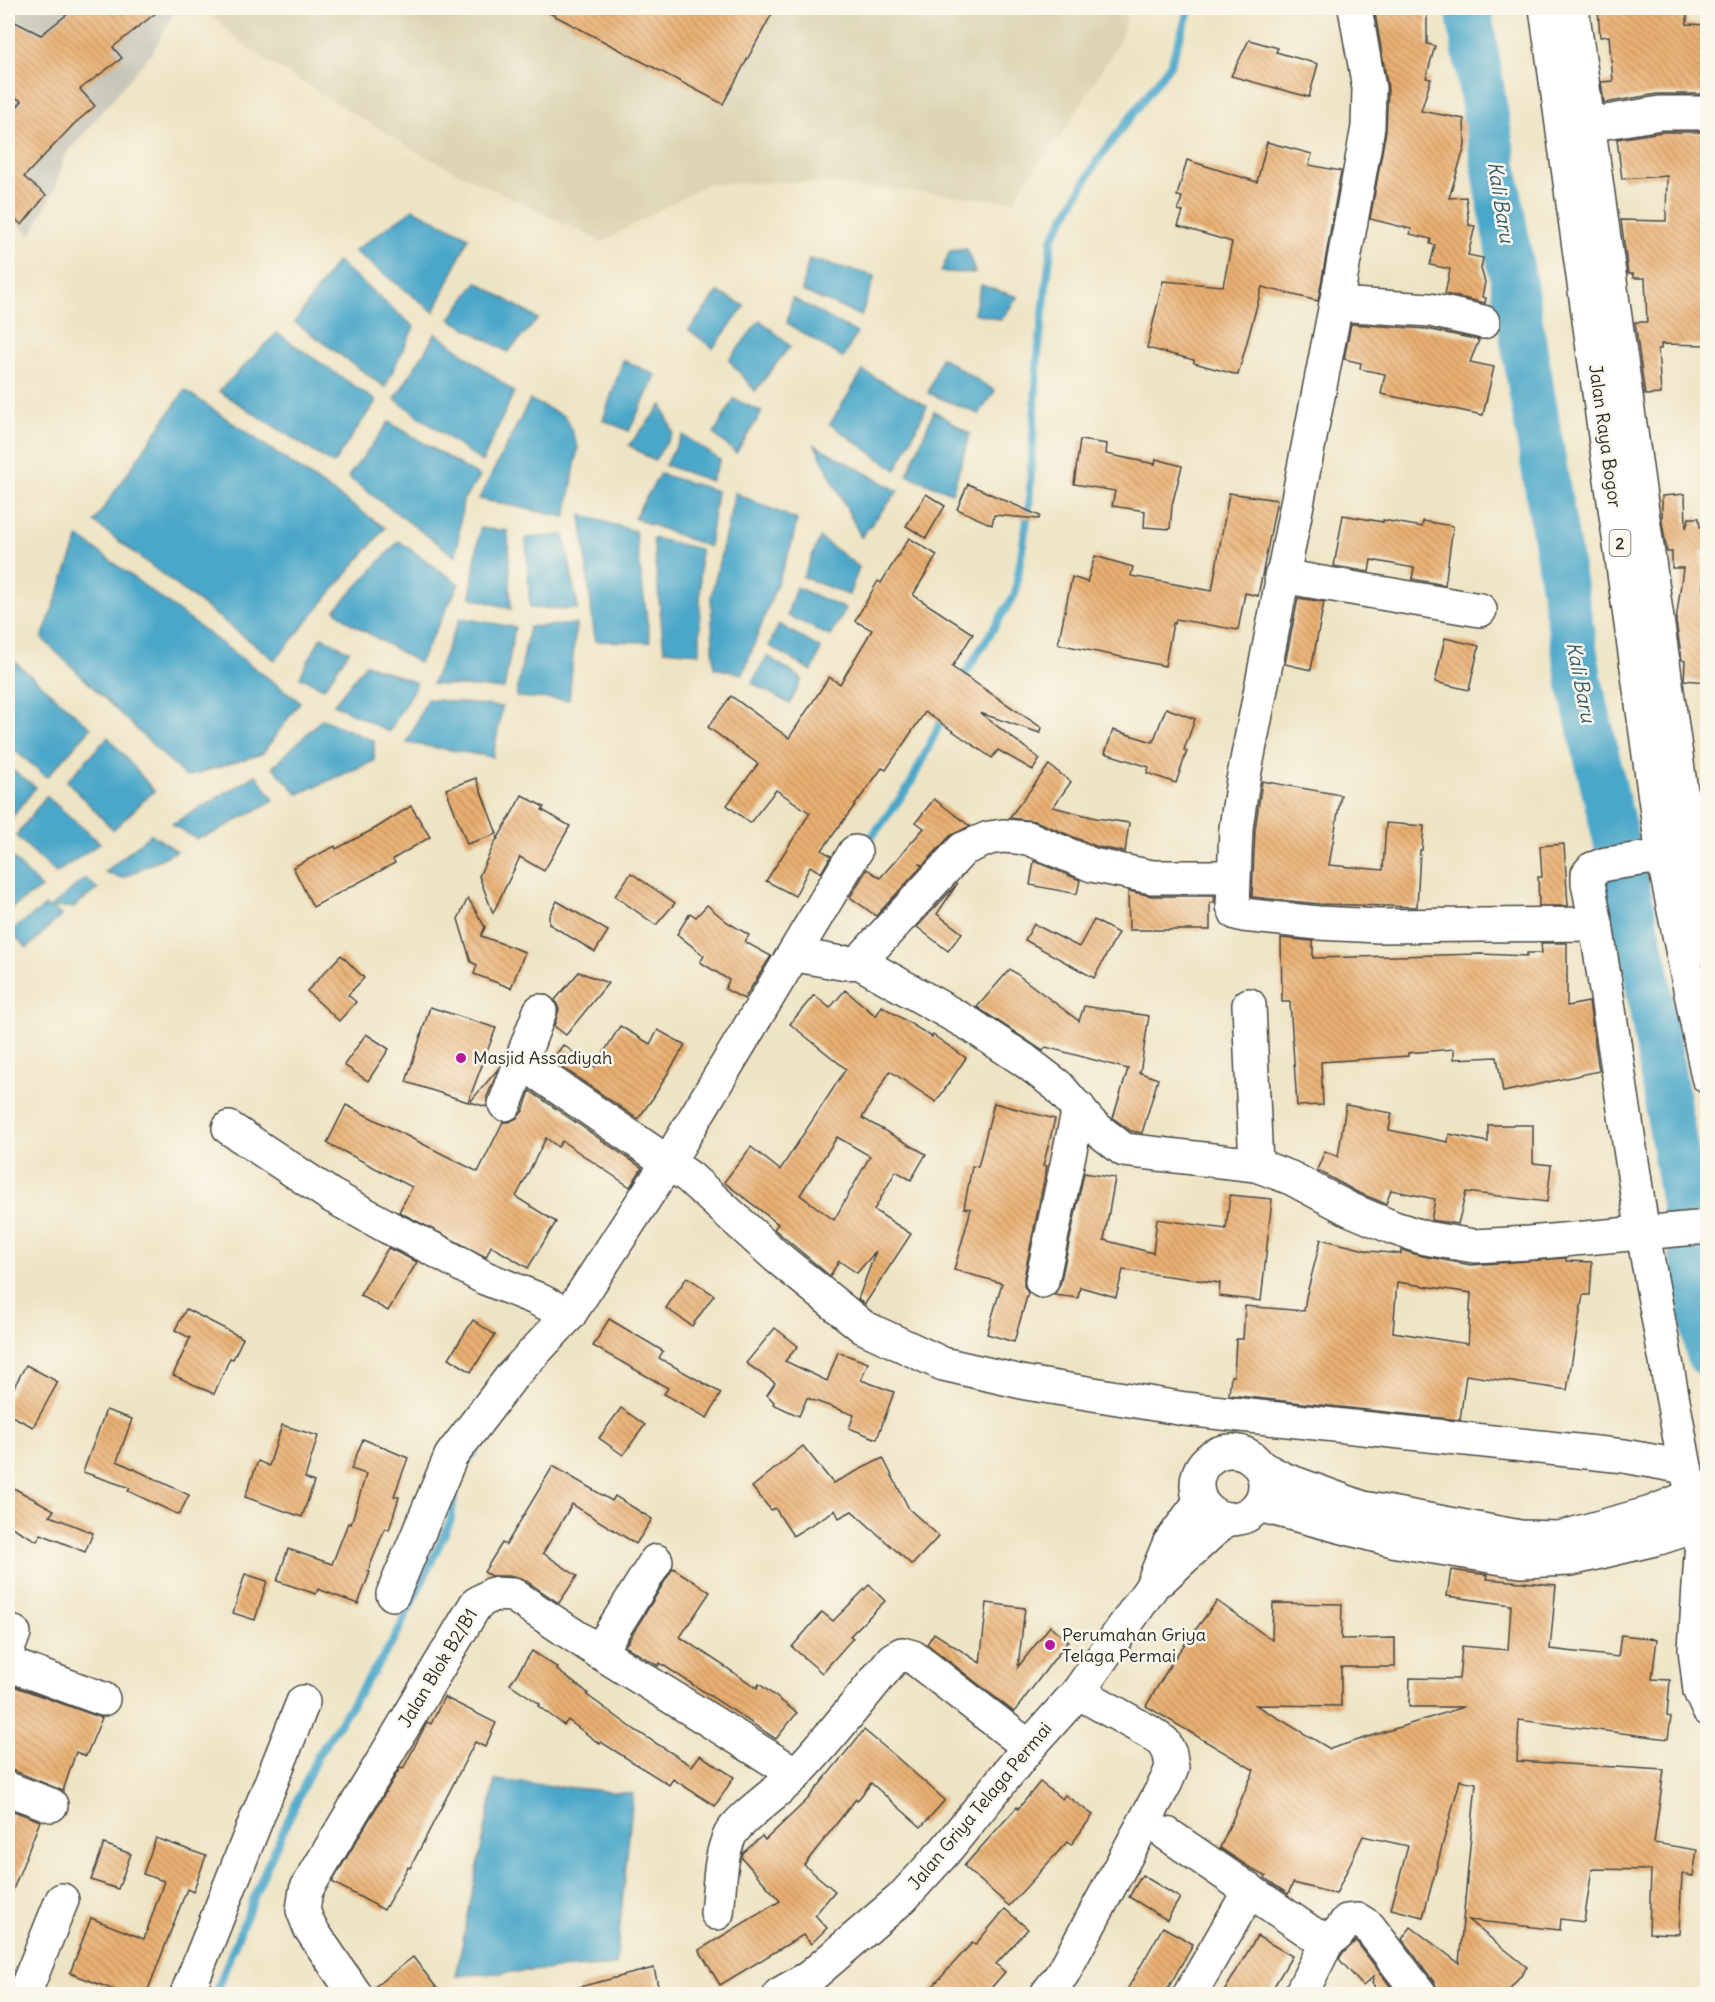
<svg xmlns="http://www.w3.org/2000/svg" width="1715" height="2002" font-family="Delius,sans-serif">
<defs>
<pattern id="building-back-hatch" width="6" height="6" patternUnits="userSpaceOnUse" patternTransform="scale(1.5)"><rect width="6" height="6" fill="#eab072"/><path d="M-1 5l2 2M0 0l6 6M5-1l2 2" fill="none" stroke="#be8f5e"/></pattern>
</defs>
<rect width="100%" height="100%" fill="#fbf7ec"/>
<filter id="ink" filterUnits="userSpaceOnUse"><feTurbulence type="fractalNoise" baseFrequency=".0167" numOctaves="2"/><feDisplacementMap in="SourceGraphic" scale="12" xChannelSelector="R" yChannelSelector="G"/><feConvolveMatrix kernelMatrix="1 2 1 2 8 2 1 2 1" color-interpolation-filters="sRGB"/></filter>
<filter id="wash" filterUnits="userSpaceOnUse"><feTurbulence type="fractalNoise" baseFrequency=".008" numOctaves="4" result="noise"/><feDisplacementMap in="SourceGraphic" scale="24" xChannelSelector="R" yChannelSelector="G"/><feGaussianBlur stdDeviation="1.35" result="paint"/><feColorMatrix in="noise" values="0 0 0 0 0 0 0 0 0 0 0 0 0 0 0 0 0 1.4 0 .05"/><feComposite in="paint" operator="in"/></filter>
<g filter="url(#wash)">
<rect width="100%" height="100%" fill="#eee4c5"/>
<polygon fill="#dcd4b4" points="204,8 1129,8 1120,40 1062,135 1026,179 1014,201 807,182 707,184 602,242 424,156 251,51"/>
<polygon fill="#c6c5b8" points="8,8 177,8 153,51 64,157 55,189 31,235 8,217"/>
<g fill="#4ba7c9" stroke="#3b697a" stroke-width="1.5">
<polygon points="413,209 469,237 434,312 354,251"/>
<polygon points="967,249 975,273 941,272 950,251"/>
<polygon points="809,259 875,276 861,316 802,291"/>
<polygon points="337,261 414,327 385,387 295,322"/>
<polygon points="477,282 538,319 508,352 450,319"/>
<polygon points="981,285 1018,297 1001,320 974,313"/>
<polygon points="718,292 745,306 713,348 689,330"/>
<polygon points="792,298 857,333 843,358 787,323"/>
<polygon points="760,320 790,346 755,391 729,360"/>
<polygon points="277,333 376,401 333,464 219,391"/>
<polygon points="436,333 514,392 482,462 395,399"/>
<polygon points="941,357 995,391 979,414 928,393"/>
<polygon points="623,360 656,375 629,431 603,420"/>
<polygon points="863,371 927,406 896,470 830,424"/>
<polygon points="185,390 385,528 275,660 94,522"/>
<polygon points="734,399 762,412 736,453 714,434"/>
<polygon points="530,400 566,417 578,447 566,517 479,499"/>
<polygon points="662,405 673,433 654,461 629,445"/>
<polygon points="934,411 970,434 952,493 907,475"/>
<polygon points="389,422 480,477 463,500 456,557 348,477"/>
<polygon points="683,435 720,460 711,481 665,465"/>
<polygon points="815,445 898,491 861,537"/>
<polygon points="660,474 717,491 709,547 634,518"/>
<polygon points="735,493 797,520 791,546 743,674 714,668 711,597"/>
<polygon points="581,515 635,531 650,642 595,641"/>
<polygon points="480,528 508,531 511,609 470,597"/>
<polygon points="564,535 578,609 530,608 526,538"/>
<polygon points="79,537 300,702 262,754 186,777 42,638"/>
<polygon points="653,538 700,549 700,653 664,650"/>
<polygon points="820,538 859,567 849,595 803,577"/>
<polygon points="399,541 459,584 419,663 349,622 335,610"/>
<polygon points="796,587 846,609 830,636 787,615"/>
<polygon points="460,618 515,627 504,689 432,684"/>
<polygon points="576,624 569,700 516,697 529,627"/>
<polygon points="779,624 821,649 812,671 769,646"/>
<polygon points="321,637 349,651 324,688 300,677"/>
<polygon points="8,656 91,728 47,777 8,745"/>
<polygon points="767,656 802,679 790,704 752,683"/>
<polygon points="366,664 417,683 389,732 334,704"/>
<polygon points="427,699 502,707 493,757 407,743"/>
<polygon points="322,719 374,741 374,761 298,794 273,767"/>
<polygon points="108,737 154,791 113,830 67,781"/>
<polygon points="8,767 36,787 8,822"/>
<polygon points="256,775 274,800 214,833 196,839 172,824"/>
<polygon points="46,796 100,843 56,873 16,836"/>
<polygon points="151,834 177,851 122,878 105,872"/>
<polygon points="8,853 41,888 8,910"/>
<polygon points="85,878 98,889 73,907 51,908 62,915 27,948 10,931 46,906 50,908"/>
<polygon points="495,1780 633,1794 616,1965 456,1976"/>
</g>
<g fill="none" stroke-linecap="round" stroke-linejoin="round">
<g stroke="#4ba7c9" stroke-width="8">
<polyline points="960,682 1015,594 1029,506 1038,354 1052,239 1097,161 1170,65 1190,8"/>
<polyline points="862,850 910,785 944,715"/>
<polyline points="215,1994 263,1875 317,1757 394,1640 451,1520 456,1479 474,1452"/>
</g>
<polyline stroke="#4ba7c9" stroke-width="46" points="1468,8 1580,684 1646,971 1708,1353"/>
</g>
<g id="blocks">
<g fill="url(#building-back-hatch)" fill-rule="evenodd">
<polygon points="75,8 162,8 113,47 122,58 80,89 95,106 74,124 24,177 46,195 22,225 8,213 8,117 22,101 8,94 8,32 13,21 41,35"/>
<polygon points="540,8 775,8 723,104"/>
<polygon points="1374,8 1427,8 1427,44 1435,46 1426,78 1431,79 1421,111 1464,119 1465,146 1449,198 1466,197 1469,225 1475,226 1468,255 1483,258 1481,269 1485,282 1482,297 1486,298 1485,303 1445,294 1450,269 1430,265 1435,245 1430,244 1431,239 1410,234 1411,229 1370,219 1386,130 1388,88"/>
<polygon points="1636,8 1687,8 1687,24 1707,25 1707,94 1657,94 1604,103 1601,82 1613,81 1609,36 1600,37 1598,9"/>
<polygon points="1249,40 1278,48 1276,52 1318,64 1309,97 1231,76"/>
<polygon points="1662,132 1707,132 1707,345 1661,344 1661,349 1658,349 1661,394 1645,395 1635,322 1647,322 1645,278 1633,278 1633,274 1628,274 1621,220 1666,221 1667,176 1622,179 1617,139"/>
<polygon points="1267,142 1312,154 1309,165 1341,171 1318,301 1262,287 1238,375 1194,363 1194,360 1147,348 1163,281 1223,286 1232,242 1178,226 1183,212 1178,210 1182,197 1177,196 1187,160 1257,182"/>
<polygon points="1351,324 1427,329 1479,340 1470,362 1494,367 1483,415 1381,394 1385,374 1360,369 1361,363 1344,359"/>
<polygon points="1080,440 1107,444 1106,454 1155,464 1156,459 1182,466 1172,505 1170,529 1144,527 1145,511 1112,506 1115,491 1074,484"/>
<polygon points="968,484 1040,516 1039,519 994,515 992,525 957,509"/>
<polygon points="1229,493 1277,500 1258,596 1245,593 1238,630 1176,619 1175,624 1173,623 1165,666 1058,644 1072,577 1087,582 1095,556 1133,567 1131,576 1212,591"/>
<polygon points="926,494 945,506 926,538 906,526"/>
<polygon points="1685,494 1686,528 1689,518 1699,518 1700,527 1707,527 1707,551 1701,551 1704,591 1707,591 1707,682 1684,680 1685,661 1682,660 1676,622 1683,568 1672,568 1672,552 1667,552 1662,522 1662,496"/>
<polygon points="1343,515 1383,522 1383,520 1422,527 1423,521 1453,526 1445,585 1412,579 1414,568 1371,560 1369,572 1334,566"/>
<polygon points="909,538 937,555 913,595 973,634 952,667 1042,728 1040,733 980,713 1040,759 1033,770 998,750 992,758 925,712 886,770 882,768 822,850 831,856 821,873 810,866 795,896 766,881 810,813 776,790 750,823 727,805 758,764 708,727 731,696 789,738 829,677 840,684 872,630 855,621 878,581 881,583"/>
<polygon points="1298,598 1324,602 1311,670 1285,664"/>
<polygon points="1445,638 1479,646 1469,690 1435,682"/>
<polygon points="1166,708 1195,719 1184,750 1187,751 1176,783 1147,773 1149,767 1105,753 1113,730 1153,742"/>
<polygon points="1049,765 1071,782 1053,807 1096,818 1129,823 1125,852 1098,847 1035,821 1009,818"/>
<polygon points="476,778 497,834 467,844 446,789"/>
<polygon points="1262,781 1341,795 1329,865 1383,870 1386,823 1424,826 1422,850 1420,850 1417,907 1319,904 1252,897 1255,830"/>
<polygon points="522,795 544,807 542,810 570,826 544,871 520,857 493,913 479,876 498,836 498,838"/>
<polygon points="934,799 970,826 950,836 923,865 919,864 922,866 876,916 850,897 867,869 880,878 924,828 916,822"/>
<polygon points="411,806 430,837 393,859 395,863 313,907 293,867 335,846 336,849 376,828"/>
<polygon points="1564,844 1568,906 1539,906 1538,877 1542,877 1540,846"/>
<polygon points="1034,861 1080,880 1077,894 1030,885"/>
<polygon points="631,873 675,903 656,925 615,896"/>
<polygon points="957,884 937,914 962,933 948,951 917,927"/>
<polygon points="1128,891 1152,896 1215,896 1214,903 1210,902 1210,930 1129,930"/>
<polygon points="468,898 485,927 481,936 525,952 511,988 474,974 477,965 471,962 458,919"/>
<polygon points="557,901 608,931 595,952 549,924 549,916"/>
<polygon points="707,905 727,922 749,935 745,942 771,956 744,999 725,989 729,980 700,962 704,956 677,934 690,913 696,917"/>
<polygon points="1094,920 1118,933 1094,978 1025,940 1034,924 1079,947"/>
<polygon points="1281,938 1313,941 1313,958 1481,954 1527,956 1527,953 1542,953 1541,943 1567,943 1567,1006 1589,1002 1599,1071 1503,1092 1497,1057 1454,1059 1454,1049 1408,1053 1408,1056 1321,1062 1323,1105 1297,1106 1290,1002 1282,1002"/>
<polygon points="341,955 364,978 348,995 356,1002 339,1021 307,991"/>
<polygon points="1010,969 1079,1021 1084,1006 1149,1016 1140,1073 1138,1072 1158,1079 1142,1133 1131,1131 1113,1118 1128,1069 1046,1047 1043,1051 977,1007"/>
<polygon points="579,972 608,983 566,1035 554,1026 559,1009 555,1000"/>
<path d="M 845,990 L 876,1016 L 882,1006 L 932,1037 L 933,1035 L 966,1058 L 936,1102 L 890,1071 L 862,1118 L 926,1154 L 911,1180 L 896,1171 L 874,1210 L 911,1234 L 865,1304 L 858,1299 L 876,1251 L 857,1273 L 839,1261 L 830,1276 L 774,1229 L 778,1224 L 724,1182 L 751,1147 L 780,1170 L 846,1069 L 790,1024 L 814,995 L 830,1008 ZM 837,1137 L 870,1156 L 834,1220 L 800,1195 Z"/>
<polygon points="430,1007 496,1028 468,1102 406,1082"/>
<polygon points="620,1026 650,1044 658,1030 685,1045 653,1098 638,1119 552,1060 563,1045 595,1067"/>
<polygon points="366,1034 389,1049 368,1081 344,1065"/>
<polygon points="499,1068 487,1097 487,1107 470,1102"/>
<polygon points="530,1091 642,1168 630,1187 562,1141 558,1147 546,1138 516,1197 556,1222 528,1268 491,1246 486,1257 399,1212 412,1187 327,1143 346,1105 478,1172 503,1122 509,1122 517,1118 523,1111"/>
<polygon points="994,1103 1055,1119 1043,1166 1047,1166 1024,1277 1024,1286 1028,1293 1014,1342 987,1334 1002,1283 954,1270 971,1209 964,1208 972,1166 978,1167"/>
<polygon points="1346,1105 1392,1113 1389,1130 1448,1142 1449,1134 1488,1142 1488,1125 1533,1125 1533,1163 1551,1165 1547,1202 1466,1192 1458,1224 1431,1220 1435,1199 1391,1190 1386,1204 1357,1192 1317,1170 1325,1151 1338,1157"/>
<polygon points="1084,1173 1115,1178 1104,1240 1153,1253 1157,1219 1226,1229 1230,1195 1272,1199 1261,1301 1219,1296 1220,1283 1123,1270 1116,1297 1080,1287 1078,1298 1054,1295 1060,1285"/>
<path d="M 1321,1239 L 1369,1251 L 1401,1254 L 1401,1250 L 1422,1256 L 1471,1265 L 1566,1258 L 1566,1261 L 1592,1262 L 1590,1295 L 1583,1295 L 1567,1390 L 1466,1375 L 1460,1420 L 1229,1395 L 1231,1376 L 1234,1376 L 1236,1339 L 1243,1339 L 1245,1306 L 1304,1311 L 1306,1297 ZM 1397,1282 L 1471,1293 L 1468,1344 L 1393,1332 Z"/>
<polygon points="388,1248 417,1262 388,1311 360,1295"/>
<polygon points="687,1277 714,1295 692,1326 666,1308"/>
<polygon points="186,1309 243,1338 233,1359 230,1358 214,1394 173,1375 190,1338 175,1330"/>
<polygon points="609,1319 663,1351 659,1358 721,1393 707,1418 664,1394 668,1388 593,1346"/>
<polygon points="473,1320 495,1335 471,1372 449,1358"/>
<polygon points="775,1328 798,1346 785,1361 827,1381 838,1352 868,1363 861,1380 894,1392 877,1439 849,1428 854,1415 807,1398 799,1416 773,1404 774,1402 767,1395 775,1383 746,1363"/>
<polygon points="26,1365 58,1382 33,1427 8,1414 8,1398"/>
<polygon points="621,1408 645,1425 623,1455 599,1438"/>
<polygon points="106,1410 132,1419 117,1461 189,1495 179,1515 128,1491 130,1488 83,1472"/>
<polygon points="282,1425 318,1436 305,1478 314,1482 302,1517 245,1497 258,1461 269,1466"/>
<polygon points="363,1439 408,1458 394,1496 399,1497 389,1530 385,1528 368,1571 370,1572 358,1604 318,1589 316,1594 277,1581 288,1549 332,1564 348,1523 351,1524 366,1474 351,1469"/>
<polygon points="803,1446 833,1483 883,1458 909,1509 939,1536 912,1565 852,1511 839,1518 835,1510 793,1536 775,1508 771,1510 752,1487"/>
<polygon points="553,1466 612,1501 615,1496 652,1519 636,1544 572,1504 543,1553 577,1576 559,1603 523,1579 514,1576 491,1576 484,1572 502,1543 506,1545"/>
<polygon points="8,1485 54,1510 50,1516 93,1533 85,1552 41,1534 37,1541 8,1525"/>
<polygon points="673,1568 710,1592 680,1637 757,1688 759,1684 797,1713 776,1739 660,1663 658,1666 625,1646"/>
<polygon points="1451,1570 1488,1575 1487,1579 1556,1585 1550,1649 1618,1657 1621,1635 1657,1639 1652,1679 1670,1680 1667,1716 1671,1717 1668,1739 1519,1720 1517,1761 1664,1770 1654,1843 1697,1850 1693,1876 1682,1874 1679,1934 1649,1933 1651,1870 1592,1869 1584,1922 1561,1919 1560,1930 1468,1920 1527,1967 1505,1995 1438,1995 1435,1983 1402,1939 1411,1927 1459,1963 1476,1783 1460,1780 1423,1917 1391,1909 1408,1846 1363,1836 1336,1894 1293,1883 1288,1894 1265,1878 1266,1876 1255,1871 1220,1848 1254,1770 1146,1706 1175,1657 1217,1601 1272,1640 1273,1603 1342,1604 1341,1639 1395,1638 1395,1667 1341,1667 1341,1706 1256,1705 1330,1749 1464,1707 1409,1707 1410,1678 1459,1679 1462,1646 1508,1650 1511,1605 1447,1596"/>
<polygon points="245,1574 267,1581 255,1620 233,1613"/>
<polygon points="869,1585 885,1601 850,1636 853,1638 822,1673 792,1647 822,1612 833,1621"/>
<polygon points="987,1603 1025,1608 1018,1667 1050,1626 1068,1641 1014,1712 927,1644 934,1633 980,1663"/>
<polygon points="532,1651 558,1668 557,1670 588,1693 587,1695 635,1730 692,1766 700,1755 734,1777 715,1806 673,1779 669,1785 601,1742 600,1744 568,1720 564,1725 538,1706 540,1704 510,1684"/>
<polygon points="8,1684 102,1718 86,1756 76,1752 63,1791 15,1771 8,1771"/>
<polygon points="444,1697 496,1723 485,1747 475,1742 410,1868 408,1867 384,1910 332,1882 400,1768 403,1769 427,1722 431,1724"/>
<polygon points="864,1730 894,1755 945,1800 921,1827 871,1783 857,1801 856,1799 804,1865 835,1891 815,1915 827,1928 811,1944 803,1935 720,1985 699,1950 780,1901 742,1858 743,1853 762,1836 765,1840 807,1800"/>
<polygon points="1040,1782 1062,1799 1065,1795 1093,1815 1071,1845 1067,1842 1009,1906 964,1866 1017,1807 1018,1809"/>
<polygon points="14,1811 40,1821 9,1900 8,1899 8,1830"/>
<polygon points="156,1838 206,1856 193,1892 187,1889 146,1995 127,1995 70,1973 91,1918 144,1939 164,1881 143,1874"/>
<polygon points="104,1844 131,1854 118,1889 91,1880"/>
<polygon points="1142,1875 1180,1898 1167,1920 1129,1897"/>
<polygon points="1005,1909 1028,1929 996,1964 1005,1972 985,1995 925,1995 972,1943 975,1945"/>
<polygon points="1163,1927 1193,1944 1164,1995 1124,1995"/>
<polygon points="1257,1936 1292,1956 1269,1995 1222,1995"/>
<polygon points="1356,1941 1397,1995 1381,1995 1372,1983 1374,1976 1363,1986 1339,1959 1342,1954"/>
<polygon points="413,1957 442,1995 373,1995 372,1989"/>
<polygon points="654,1968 660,1995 580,1995 579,1987"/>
</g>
</g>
</g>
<g filter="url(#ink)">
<use href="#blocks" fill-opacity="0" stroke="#484742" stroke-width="1.5"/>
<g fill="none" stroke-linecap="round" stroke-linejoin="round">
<defs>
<g id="minor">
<polyline points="1355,8 1369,88 1368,127 1336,304 1242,786 1236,828 1233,906 1236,913 1243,915 1318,923 1379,926 1596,924"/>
<polyline points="1588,125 1660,113 1708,113"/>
<polyline points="1336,304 1430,310 1483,322"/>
<polyline points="1281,576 1480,610"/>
<polyline points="1663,856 1606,864 1592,869 1588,874 1588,883 1596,924 1643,1234 1685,1467 1703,1523 1695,1649 1700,1691 1708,1709"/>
<polyline points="794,956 802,956 841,963 859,962 971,1025 1024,1060 1058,1086 1092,1125 1124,1150 1256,1165 1291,1178 1349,1209 1394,1228 1425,1238 1474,1246 1529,1243 1708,1227"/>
<polyline points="859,962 963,849 989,838 1003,836 1028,838 1092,865 1152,877 1233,877"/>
<polyline points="1249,1005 1256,1165"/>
<polyline points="520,1061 689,1177 777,1257 863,1327 943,1364 1026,1383 1185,1409 1624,1456 1685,1467"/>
<polyline points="505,1104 540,1011"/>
<polyline points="229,1128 332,1196 388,1227 435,1250 485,1278 535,1298 569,1315"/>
<polyline points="1042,1281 1079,1108"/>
<circle cx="1231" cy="1485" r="34"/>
<polyline points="1260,1467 1283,1479 1363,1508 1520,1537 1560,1538 1651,1513 1708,1489"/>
<polyline points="1259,1505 1397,1541 1521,1561 1571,1559 1659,1538 1708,1522"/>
<polyline points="1161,1579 1226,1519"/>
<polyline points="393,1594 451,1456 512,1376 569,1315 669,1161 855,852"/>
<polyline points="8,1649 14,1633"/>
<polyline points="599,1652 656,1561"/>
<polyline points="8,1664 103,1699"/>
<polyline points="8,1789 51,1805"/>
<polyline points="1167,1834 1313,1934 1328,1940"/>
<path d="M 717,1913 C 720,1888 719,1858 730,1835 C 740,1817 782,1789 798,1772 C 832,1736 862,1697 893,1659 L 902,1654 L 913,1657 L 1029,1747"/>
<polyline points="24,1994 62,1900"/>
<polyline points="187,1994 303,1702"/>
<polyline points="355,1994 310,1928 303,1910 306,1890 476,1604 493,1594 513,1595 599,1652 796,1774"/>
<polyline points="780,1994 810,1977 902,1898 945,1851 1029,1747 1078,1692 1151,1588 1169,1544 1200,1502"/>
<polyline points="1047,1994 1063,1973 1166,1782 1172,1768 1170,1754 1164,1742 1151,1733 1078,1692"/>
<polyline points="1190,1994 1250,1890"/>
<polyline points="1301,1994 1328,1940 1337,1935 1347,1921 1358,1920 1369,1927 1420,1994"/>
</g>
<g id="highway">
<polyline points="1546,8 1663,856 1708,1077"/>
<polyline points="1572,8 1690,856 1708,948"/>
</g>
</defs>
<use href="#minor" stroke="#484742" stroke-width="36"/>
<use href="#highway" stroke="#484742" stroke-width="36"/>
<use href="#minor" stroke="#fff" stroke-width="33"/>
<use href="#highway" stroke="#fff" stroke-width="33"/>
</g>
</g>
<g fill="#b5179e" stroke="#fbf7ec" stroke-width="2">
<circle cx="461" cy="1058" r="6"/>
<circle cx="1050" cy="1645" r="6"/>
</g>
<g text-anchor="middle" stroke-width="5" stroke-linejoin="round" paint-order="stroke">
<rect fill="#fbf7ec" stroke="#696865" stroke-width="1.5" x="1609.5" y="530" width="21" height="26" rx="4.5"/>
<g font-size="16" font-weight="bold" fill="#2b2b2b">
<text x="1620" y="549">2</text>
</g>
<g font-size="18" fill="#2b2b2b" stroke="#fbf7ec">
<text transform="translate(1605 436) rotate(82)" y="6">Jalan Raya Bogor</text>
<text transform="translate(438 1668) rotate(-59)" y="6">Jalan Blok B2/B1</text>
<text transform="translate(980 1806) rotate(-50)" y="6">Jalan Griya Telaga Permai</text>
</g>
<g font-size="18" fill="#2b2b2b" stroke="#fbf7ec" text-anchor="start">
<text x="473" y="1064">Masjid Assadiyah</text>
<text x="1062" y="1641">Perumahan Griya<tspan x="1062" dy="21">Telaga Permai</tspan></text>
</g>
<g font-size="20" font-style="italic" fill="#385d6a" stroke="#fbf7ec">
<text transform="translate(1501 202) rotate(81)" y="7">Kali Baru</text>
<text transform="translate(1581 682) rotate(79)" y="7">Kali Baru</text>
</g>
</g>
<rect width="1715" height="2002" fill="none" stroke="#fbf7ec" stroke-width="30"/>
</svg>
